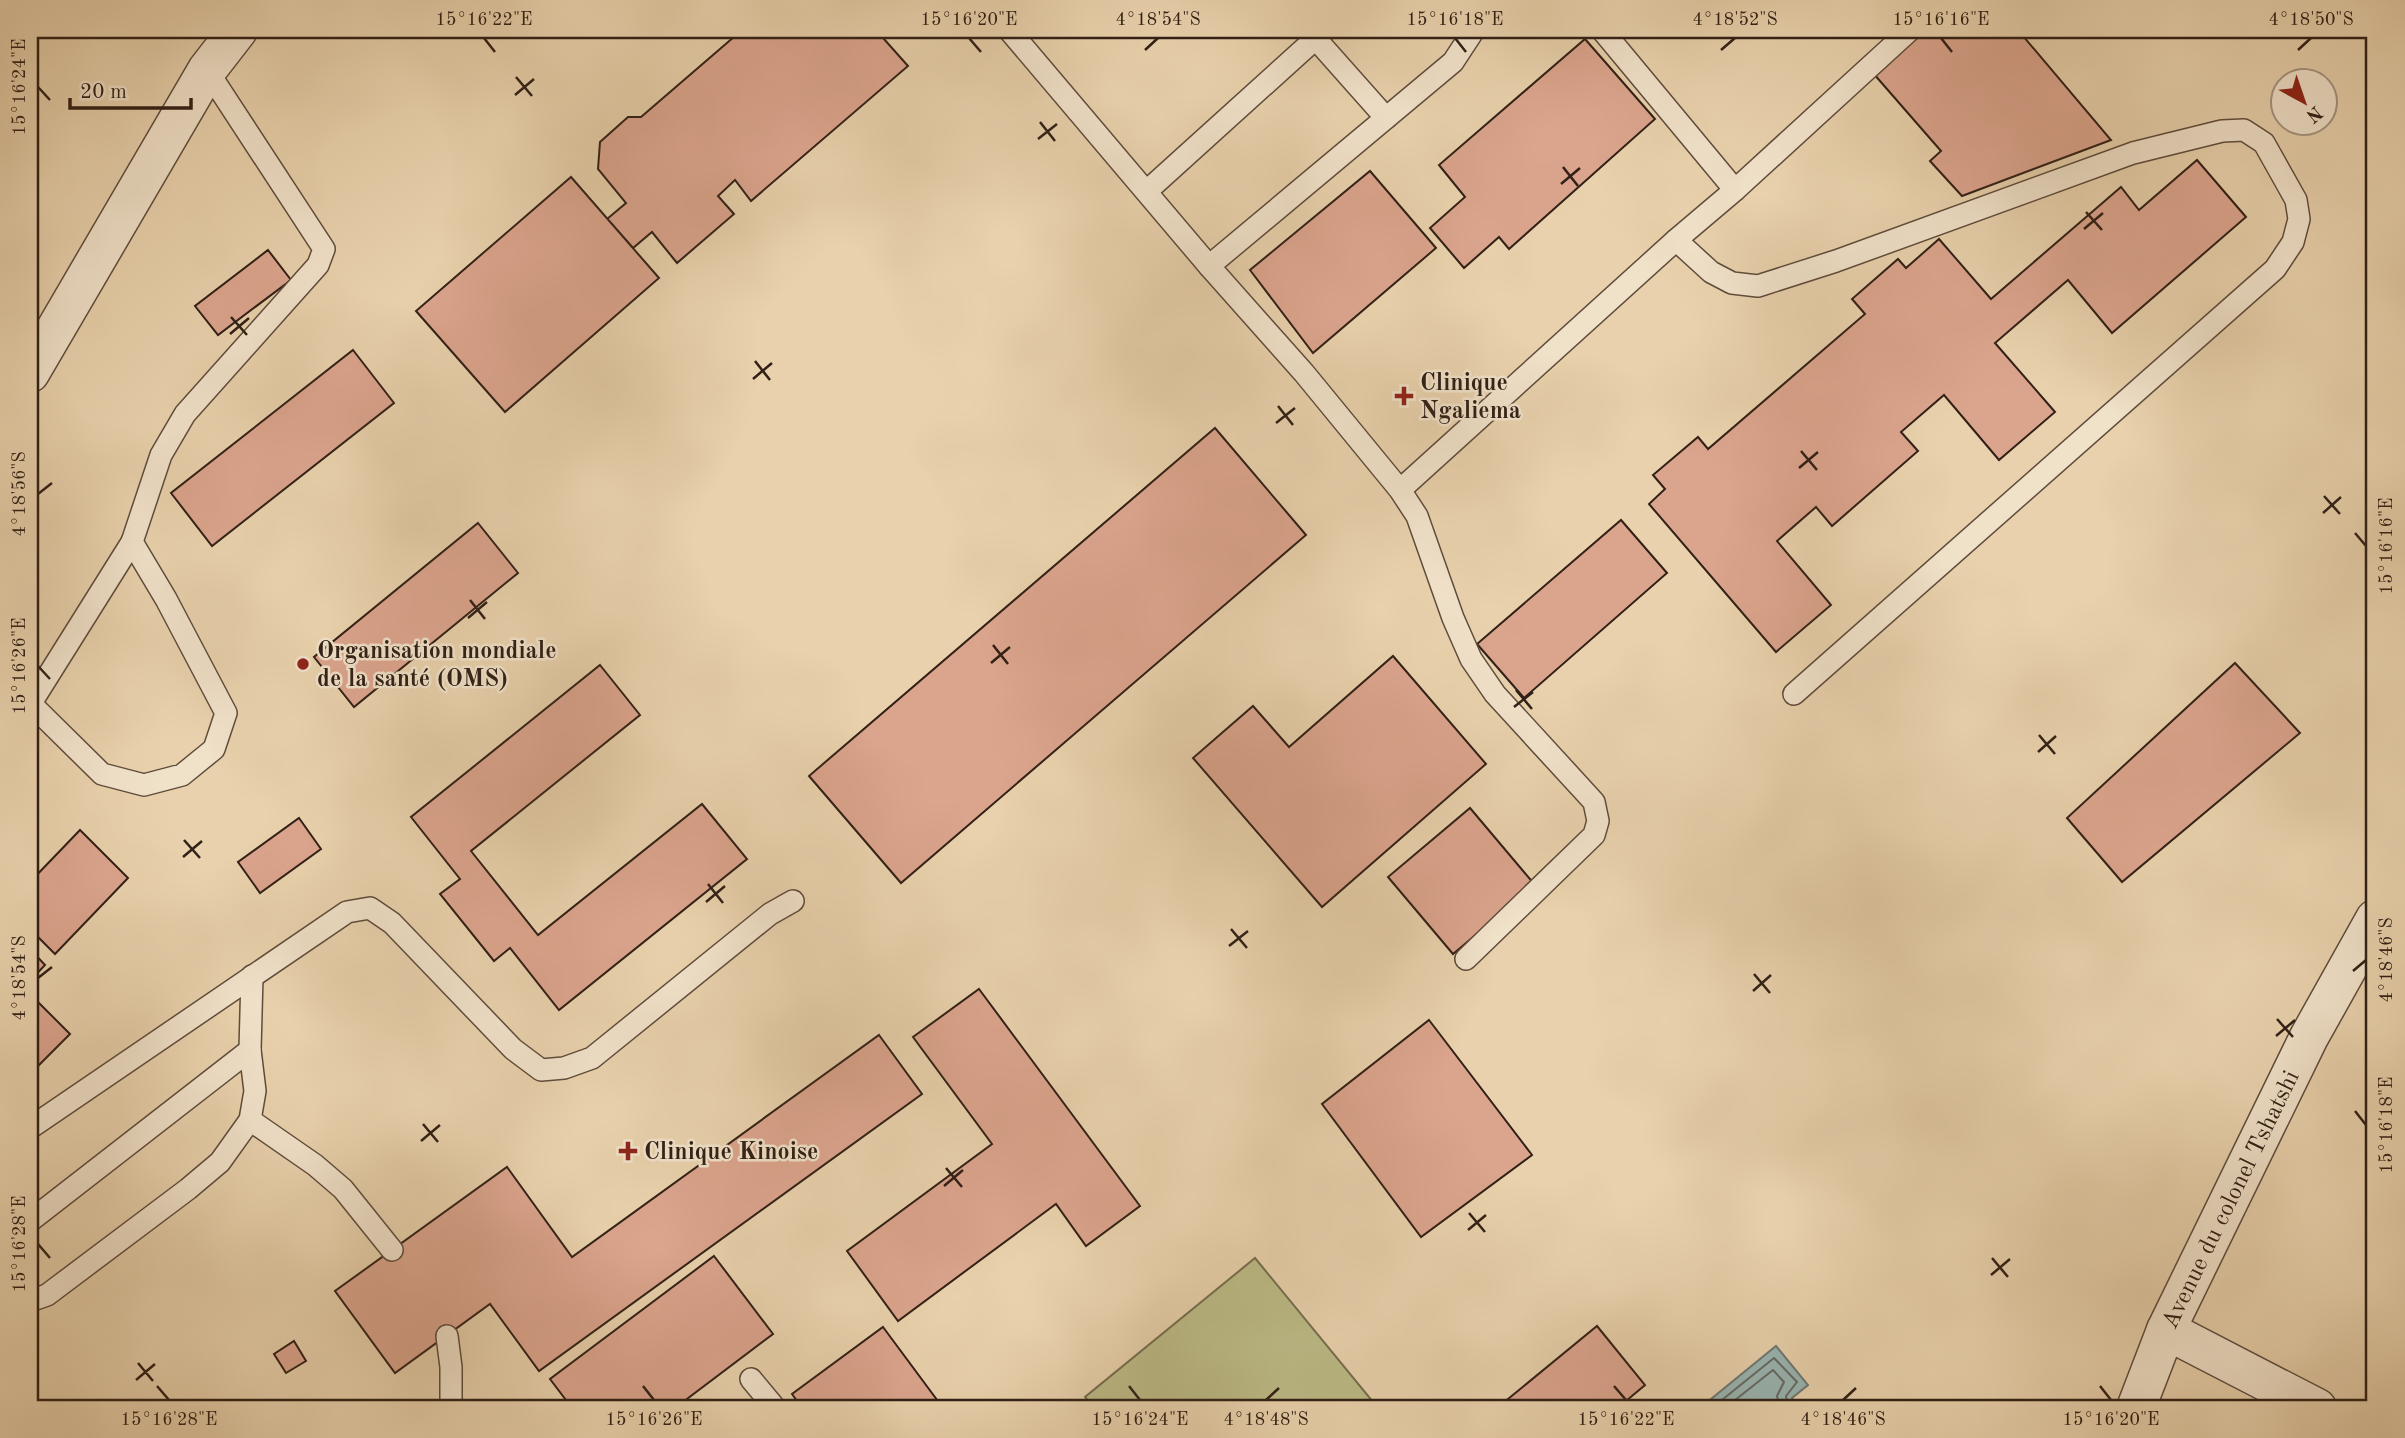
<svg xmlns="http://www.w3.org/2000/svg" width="2405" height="1438" font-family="'Old Standard TT',serif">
<rect width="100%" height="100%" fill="#e8d1ac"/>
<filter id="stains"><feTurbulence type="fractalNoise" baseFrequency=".00286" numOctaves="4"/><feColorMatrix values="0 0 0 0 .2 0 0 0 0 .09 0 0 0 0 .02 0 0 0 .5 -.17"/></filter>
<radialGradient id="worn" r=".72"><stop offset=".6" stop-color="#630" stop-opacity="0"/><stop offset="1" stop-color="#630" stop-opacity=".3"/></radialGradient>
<polygon fill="#bbba86" stroke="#766d4e" stroke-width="2" points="1255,1258 1378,1408 1094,1408 1085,1397"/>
<polygon fill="#99b5b2" stroke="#6f7974" stroke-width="2" points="1776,1346 1808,1385 1792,1398 1800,1408 1700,1408"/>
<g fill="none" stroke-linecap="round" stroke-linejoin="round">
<g stroke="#656a64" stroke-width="2">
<polyline points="1712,1408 1774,1358 1797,1382 1786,1396 1787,1402 1791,1408"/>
<polyline points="1725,1408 1773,1370 1784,1382 1777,1396 1780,1408"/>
</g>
</g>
<g fill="#dba48d" stroke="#312016" stroke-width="2">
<polygon points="742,30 876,30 908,66 751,201 735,180 718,196 734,214 677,263 652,232 633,248 607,219 626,203 598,169 600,142 628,117 641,117"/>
<polygon points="1922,30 2018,30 2111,140 1962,196 1930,161 1941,151 1873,73"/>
<polygon points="1585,39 1655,119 1509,249 1499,237 1464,268 1430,228 1465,197 1439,165"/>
<polygon points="2197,160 2246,217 2112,333 2068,280 1995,343 2055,412 1999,460 1944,395 1901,432 1918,451 1832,526 1816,507 1777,541 1831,605 1776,652 1649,504 1665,489 1653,475 1698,437 1708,449 1865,314 1852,299 1898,259 1906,268 1939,239 1991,299 2121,187 2139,210"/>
<polygon points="1370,171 1436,248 1313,353 1250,270"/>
<polygon points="571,177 659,278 505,412 416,311"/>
<polygon points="268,250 291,280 218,335 195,306"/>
<polygon points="353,350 394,403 212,546 171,493"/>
<polygon points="1215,428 1306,535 901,883 809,776"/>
<polygon points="1621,520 1667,573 1524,698 1477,644"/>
<polygon points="478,523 518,573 354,707 314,657"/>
<polygon points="1393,656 1486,764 1322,907 1193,758 1253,706 1289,747"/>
<polygon points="2235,663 2300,733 2122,882 2067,818"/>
<polygon points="600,665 640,715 471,851 538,935 702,804 747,859 559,1010 510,948 494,961 440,894 460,879 411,817"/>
<polygon points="1470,808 1535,885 1453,954 1388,877"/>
<polygon points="299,818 321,849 260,893 238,862"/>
<polygon points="80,830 128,878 55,954 30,929 30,882"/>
<polygon points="30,949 45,965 30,981"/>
<polygon points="979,989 1140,1206 1086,1246 1056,1204 898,1321 847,1251 992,1144 913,1037"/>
<polygon points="30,994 70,1034 37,1067 30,1060"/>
<polygon points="1429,1020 1532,1155 1421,1237 1322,1104"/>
<polygon points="879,1035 922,1094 539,1371 490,1304 395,1373 335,1291 507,1167 572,1257"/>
<polygon points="714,1256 773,1334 675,1408 572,1408 550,1379"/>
<polygon points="1597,1326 1645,1385 1620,1406 1622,1408 1497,1408"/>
<polygon points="883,1327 943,1408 802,1408 792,1394"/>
<polygon points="294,1341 306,1361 286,1373 274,1354"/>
</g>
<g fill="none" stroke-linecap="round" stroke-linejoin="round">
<defs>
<g id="service">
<polyline points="1009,30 1209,266 1304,373 1400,490 1417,516 1453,618 1471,659 1495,694 1594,802 1598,821 1594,835 1466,959"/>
<polyline points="1602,30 1735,190"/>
<polyline points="1315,38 1386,118"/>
<polyline points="1147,191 1325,30"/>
<polyline points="1676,240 1711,272 1732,283 1758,286 1836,261 2133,153 2222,131 2244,130 2264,143 2296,200 2299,219 2293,242 2275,269 1794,694"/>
<polyline points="1209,266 1453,62 1474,30"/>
<polyline points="1400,490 1676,240 1735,190 1910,30"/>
<polyline points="30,703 102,774 144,785 182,775 214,749 226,713 166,599 132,542 161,455 185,414 318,265 324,249 207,70"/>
<polyline points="31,703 132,542"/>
<polyline points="250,1120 315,1165 343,1189 392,1250"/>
<polyline points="30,1128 347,912 370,908 392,923 513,1049 541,1070 564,1068 592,1058 770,914 793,901"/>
<polyline points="30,1221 250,1050 252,976"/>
<polyline points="30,1301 47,1295 188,1189 220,1162 250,1120 255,1091 250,1050"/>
<polyline points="447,1336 451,1367 451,1408"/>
<polyline points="751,1379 775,1408"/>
</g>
<g id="minor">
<polyline points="30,373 207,70 238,30"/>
<polyline points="2166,1330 2317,1408"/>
<path id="s1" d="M 2136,1408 L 2166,1330 L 2309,1037 L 2375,919"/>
</g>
</defs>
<use href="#service" stroke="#5f4c3c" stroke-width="24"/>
<use href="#minor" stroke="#5f4c3c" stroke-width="41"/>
<use href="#service" stroke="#f0e1c9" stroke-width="21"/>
<use href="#minor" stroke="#f0e1c9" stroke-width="38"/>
</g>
<path fill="none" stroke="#312016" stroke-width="2.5" d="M 484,38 L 495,52M 969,38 L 981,52M 1455,38 L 1466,52M 1941,38 L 1952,52M 1145,50 L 1158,38M 1721,50 L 1735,38M 2298,50 L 2311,38M 516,77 L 532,96M 38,87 L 50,100M 515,95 L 534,79M 1040,122 L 1055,141M 1038,139 L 1057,124M 1563,167 L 1578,186M 1561,184 L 1580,168M 2086,212 L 2102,230M 2084,229 L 2103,213M 231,317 L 247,335M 230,334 L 249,318M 755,361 L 770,380M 753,379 L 772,363M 1278,406 L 1293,425M 1276,423 L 1295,408M 1801,451 L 1817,470M 1799,468 L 1818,452M 38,494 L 52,483M 2324,496 L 2340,514M 2323,513 L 2341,497M 2355,533 L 2366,546M 470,600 L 485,619M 468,618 L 487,602M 993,645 L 1008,664M 991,663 L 1010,647M 38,666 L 50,679M 1516,690 L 1532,709M 1514,707 L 1533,692M 2039,735 L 2055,754M 2038,752 L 2056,736M 184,840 L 200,858M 183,857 L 202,841M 708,884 L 723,903M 706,902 L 725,886M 1231,929 L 1247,948M 1229,946 L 1248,931M 2353,971 L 2366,960M 1754,974 L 1770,993M 38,978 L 52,967M 1753,991 L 1771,975M 2277,1019 L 2293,1037M 2276,1036 L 2295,1020M 2355,1111 L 2366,1125M 423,1124 L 438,1142M 421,1141 L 440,1125M 946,1168 L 962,1187M 944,1186 L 963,1170M 1469,1213 L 1485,1232M 1468,1230 L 1486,1215M 38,1244 L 50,1258M 1992,1258 L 2008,1277M 1991,1275 L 2010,1259M 138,1363 L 153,1381M 136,1380 L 155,1364M 157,1386 L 169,1400M 643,1386 L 654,1400M 1129,1386 L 1140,1400M 1614,1386 L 1626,1400M 2100,1386 L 2111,1400M 1266,1400 L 1279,1388M 1843,1400 L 1856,1388"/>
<g fill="#8f2418" stroke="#f0e1c9" stroke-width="2.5">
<path d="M1400.5 385.5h7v7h7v7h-7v7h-7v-7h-7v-7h7z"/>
<circle cx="303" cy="664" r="7"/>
<path d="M624.5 1140.5h7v7h7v7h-7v7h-7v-7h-7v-7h7z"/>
</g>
<g text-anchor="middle" stroke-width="5" stroke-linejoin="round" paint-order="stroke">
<g font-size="24" font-weight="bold" fill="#312016" stroke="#f0e1c9" text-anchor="start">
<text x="1420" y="390">Clinique<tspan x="1420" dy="28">Ngaliema</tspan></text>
<text x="317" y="658">Organisation mondiale<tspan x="317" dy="28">de la santé (OMS)</tspan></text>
<text x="644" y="1159">Clinique Kinoise</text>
</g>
<g font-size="24" fill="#312016" stroke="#f0e1c9">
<text dy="8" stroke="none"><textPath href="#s1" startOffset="229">Avenue du colonel Tshatshi</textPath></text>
</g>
</g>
<rect width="2405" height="1438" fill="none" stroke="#e8d1ac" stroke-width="77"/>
<g transform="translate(2304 102) rotate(140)"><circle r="33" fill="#f0e1c9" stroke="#a49481" stroke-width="2"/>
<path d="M0-5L12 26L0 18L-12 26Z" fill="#8f2418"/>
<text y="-10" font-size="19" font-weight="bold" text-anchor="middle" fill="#312016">N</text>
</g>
<path d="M70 98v10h121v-10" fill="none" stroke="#312016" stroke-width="3.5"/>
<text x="80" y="98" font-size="21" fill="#312016" stroke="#f0e1c9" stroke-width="5" paint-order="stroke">20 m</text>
<rect x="38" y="38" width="2328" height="1362" fill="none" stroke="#312016" stroke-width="2.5"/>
<g font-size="18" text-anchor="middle" fill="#312016">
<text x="484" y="25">15°16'22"E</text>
<text x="969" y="25">15°16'20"E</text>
<text x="1158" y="25">4°18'54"S</text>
<text x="1455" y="25">15°16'18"E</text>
<text x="1735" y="25">4°18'52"S</text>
<text x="1941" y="25">15°16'16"E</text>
<text x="2311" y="25">4°18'50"S</text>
<text transform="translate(19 87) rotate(-90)" y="6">15°16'24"E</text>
<text transform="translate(19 494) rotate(-90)" y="6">4°18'56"S</text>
<text transform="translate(2386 546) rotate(-90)" y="6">15°16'16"E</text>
<text transform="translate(19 666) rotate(-90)" y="6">15°16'26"E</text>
<text transform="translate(2386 960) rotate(-90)" y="6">4°18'46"S</text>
<text transform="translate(19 978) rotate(-90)" y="6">4°18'54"S</text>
<text transform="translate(2386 1125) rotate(-90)" y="6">15°16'18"E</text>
<text transform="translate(19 1244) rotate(-90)" y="6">15°16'28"E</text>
<text x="169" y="1425">15°16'28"E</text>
<text x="654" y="1425">15°16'26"E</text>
<text x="1140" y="1425">15°16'24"E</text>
<text x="1266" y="1425">4°18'48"S</text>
<text x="1626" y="1425">15°16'22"E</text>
<text x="1843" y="1425">4°18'46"S</text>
<text x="2111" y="1425">15°16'20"E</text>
</g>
<rect width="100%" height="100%" filter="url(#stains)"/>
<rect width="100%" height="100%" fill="url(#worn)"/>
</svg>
